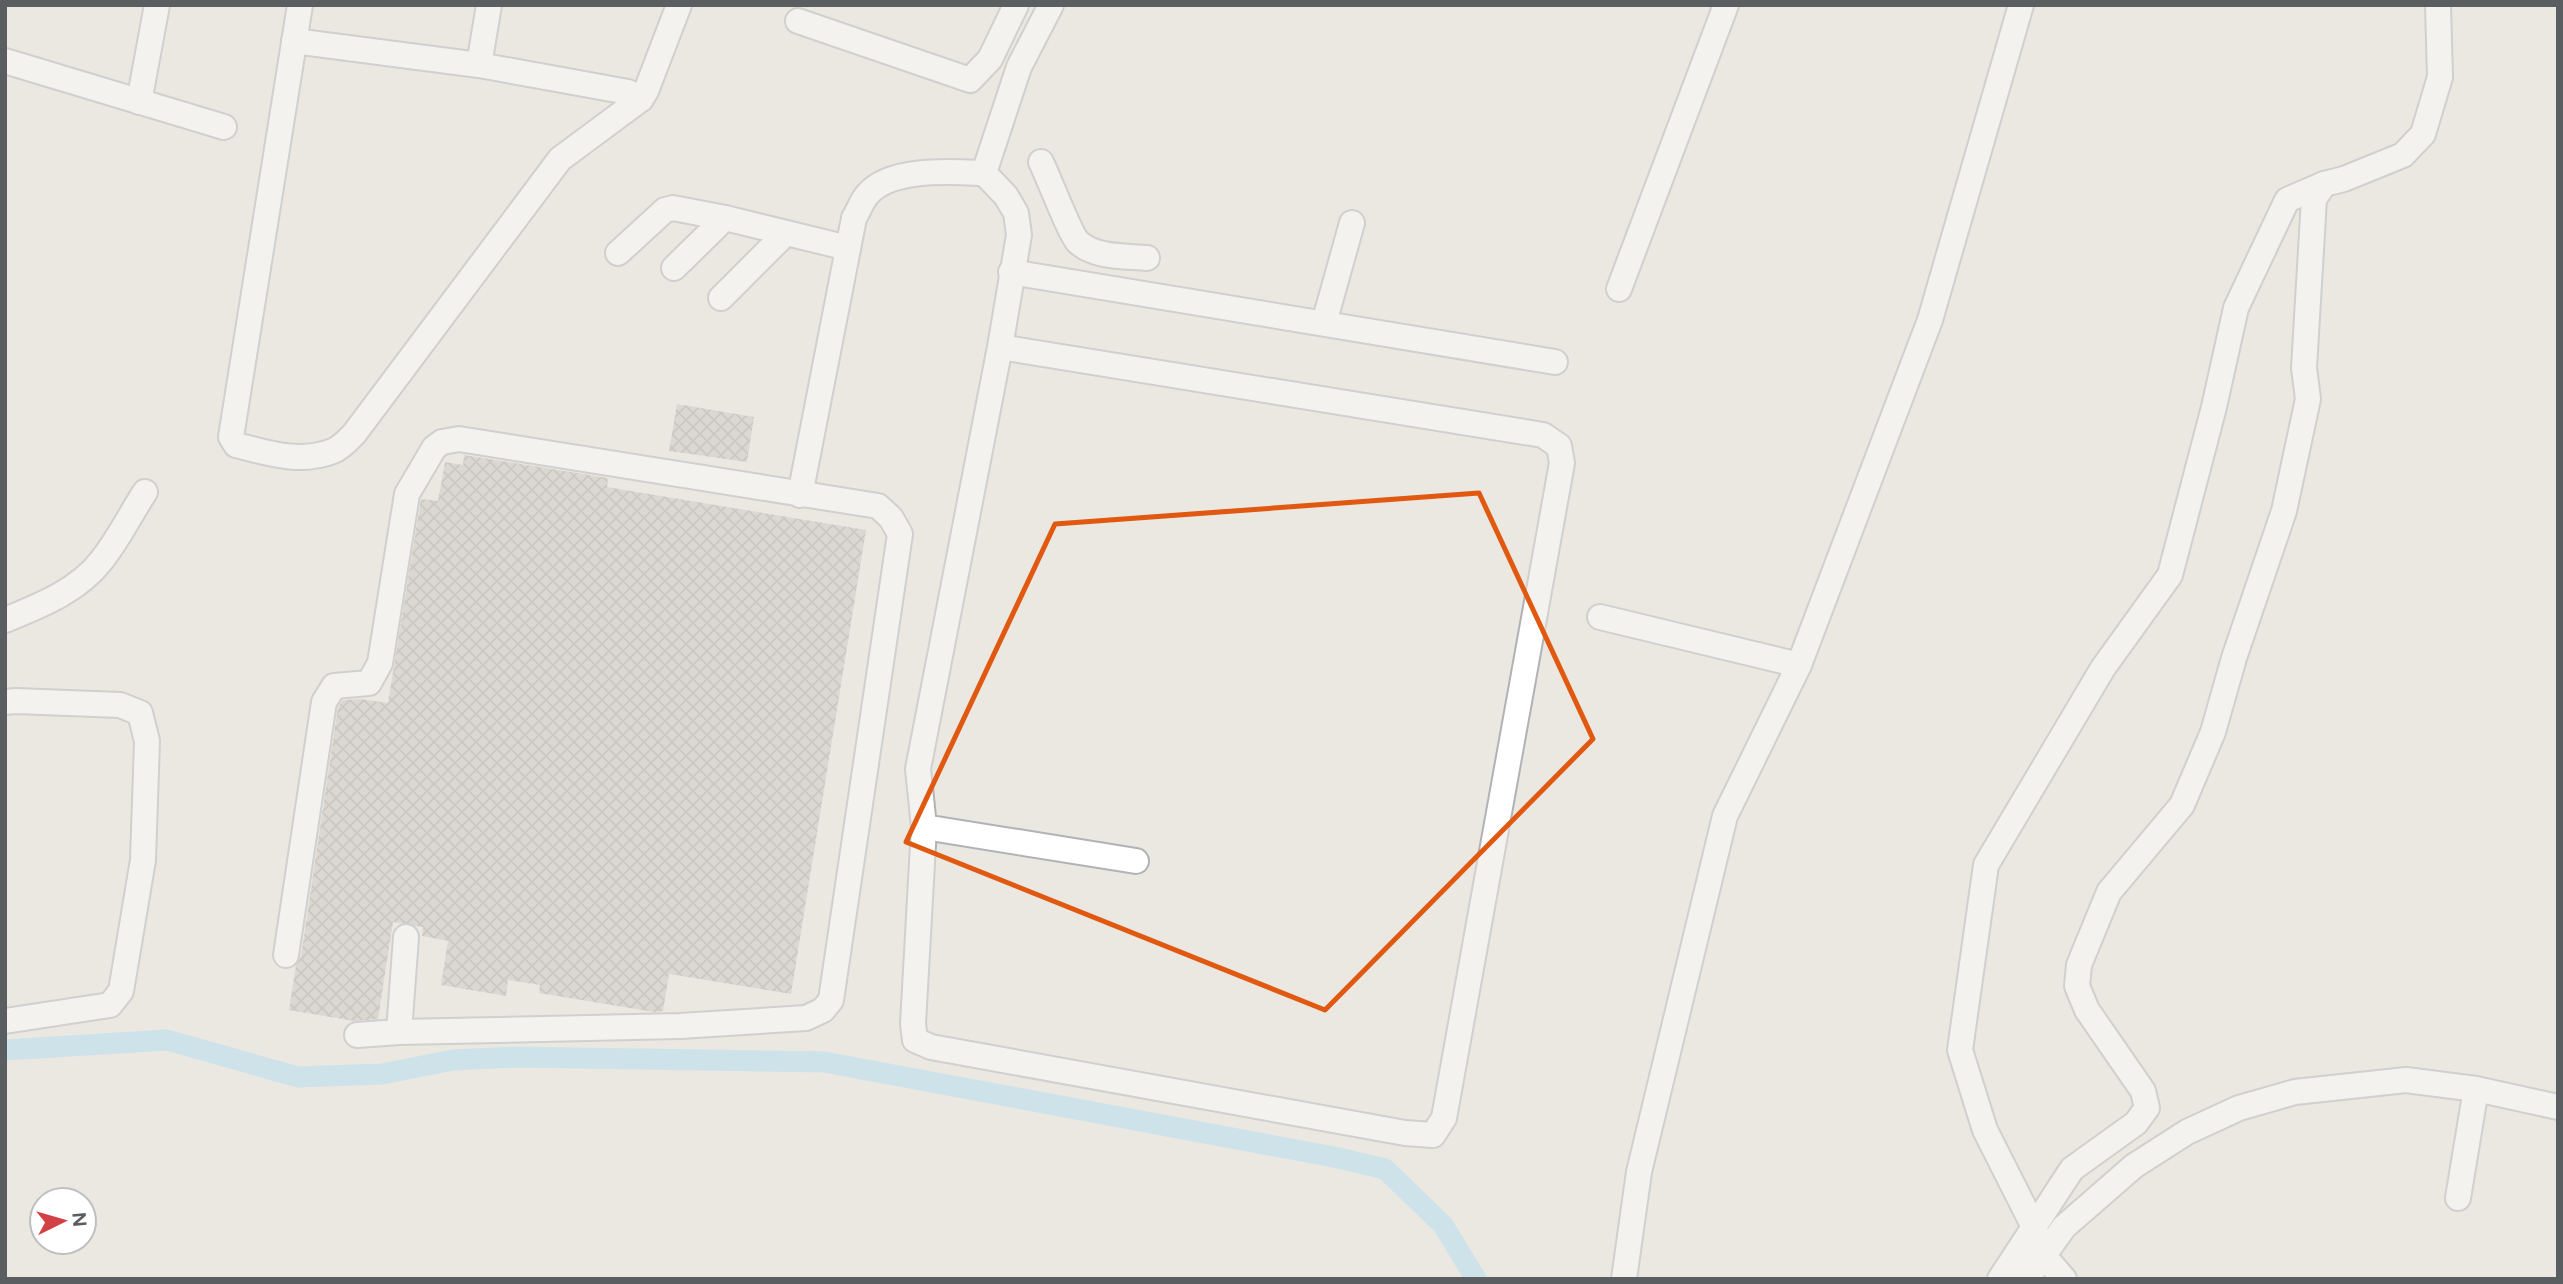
<svg xmlns="http://www.w3.org/2000/svg" width="2563" height="1284" font-family="Figtree,sans-serif">
<defs>
<pattern id="building-cross-hatch" width="8" height="8" patternUnits="userSpaceOnUse" patternTransform="scale(1.75)"><rect width="8" height="8" fill="#c7c3bf"/><path d="M0 0l8 8M0 8l8-8" fill="none" stroke="#a5a29f"/></pattern>
</defs>
<rect width="100%" height="100%" fill="#ebe8e2"/>
<g fill="none" stroke-linecap="round" stroke-linejoin="round">
<polyline stroke="#aadbf4" stroke-width="21" points="5,1050 167,1040 298,1077 382,1074 453,1060 516,1057 824,1062 1334,1157 1385,1169 1443,1225 1476,1279"/>
</g>
<g fill="url(#building-cross-hatch)">
<polygon points="677,404 754,417 747,462 669,451"/>
<polygon points="464,455 608,478 607,487 866,530 791,994 669,974 663,1011 654,1012 539,993 540,985 508,980 506,996 441,985 448,941 422,936 423,927 393,922 378,1019 354,1021 289,1010 296,965 301,957 338,707 343,700 360,699 388,703 421,499 438,501 445,462 463,465"/>
</g>
<g fill="none" stroke-linecap="round" stroke-linejoin="round">
<defs>
<g id="minor">
<path d="M 300,5 L 231,437 L 236,445 C 268,453 300,464 333,451 C 341,448 348,440 354,434 L 560,159 L 641,99 L 646,91 L 679,5"/>
<polyline points="798,21 970,80 990,59 1016,5"/>
<polyline points="294,41 479,65 628,92 641,99"/>
<polyline points="5,61 224,127"/>
<polyline points="479,65 489,5"/>
<polyline points="139,102 157,5"/>
<path d="M 1041,162 C 1048,176 1070,234 1078,242 C 1095,258 1126,256 1147,258"/>
<polyline points="984,173 1006,196 1016,213 1019,235 1000,347 918,769 924,827 913,1024 915,1040 931,1047 1405,1133 1433,1135 1444,1118 1562,463 1559,446 1543,435 1000,347"/>
<polyline points="618,253 665,210 673,208 725,218 848,248"/>
<polyline points="674,268 725,218"/>
<polyline points="1011,272 1555,362"/>
<polyline points="1619,289 1726,5"/>
<polyline points="721,298 786,233"/>
<polyline points="1324,323 1352,223"/>
<path d="M 800,495 L 854,218 C 859,210 862,200 868,194 C 891,167 952,172 984,173 L 1019,67 L 1051,5"/>
<polyline points="1600,617 1799,665"/>
<path d="M 5,620 C 39,606 78,591 101,561 C 118,540 130,515 145,492"/>
<polyline points="5,702 16,701 120,705 140,713 147,741 143,860 121,991 110,1005 5,1021"/>
<polyline points="924,827 1136,861"/>
<polyline points="286,955 324,702 334,686 369,683 380,663 407,494 434,448 442,442 459,439 878,506 891,518 900,534 831,1000 823,1010 806,1018 680,1026 399,1032 357,1035"/>
<polyline points="399,1032 406,937"/>
<polyline points="2458,1198 2476,1089"/>
<polyline points="1624,1279 1639,1172 1725,816 1799,665 1930,320 2021,5"/>
<polyline points="2000,1279 2072,1169 2136,1123 2147,1108 2143,1091 2087,1010 2077,986 2079,965 2109,892 2182,805 2213,732 2234,658 2284,511 2308,399 2304,368 2314,199 2324,184 2344,179 2403,155 2423,134 2440,77 2438,5"/>
<polyline points="2027,1279 2064,1227 2134,1166 2187,1132 2239,1108 2295,1092 2406,1080 2476,1089 2558,1107"/>
<polyline points="2064,1279 2044,1256 2034,1227 1985,1130 1960,1050 1986,865 2103,668 2170,575 2214,407 2236,308 2287,200 2324,184"/>
</g>
</defs>
<use href="#minor" stroke="#b0b3b6" stroke-width="28"/>
<use href="#minor" stroke="#fff" stroke-width="24"/>
</g>
<path d="M0 0H2563V1284H0ZM 1479,493 L 1593,739 L 1325,1010 L 906,842 L 1055,524 Z" fill="#ebe8e2" fill-opacity=".55" fill-rule="evenodd"/>
<path fill="none" stroke="#e15910" stroke-width="5" stroke-linejoin="round" d="M 1479,493 L 1593,739 L 1325,1010 L 906,842 L 1055,524 Z"/>
<rect width="2563" height="1284" fill="none" stroke="#5b5e61" stroke-width="14"/>
<g transform="translate(63 1221) rotate(85)"><circle r="33" fill="#ffffff" stroke="#bdbfc0" stroke-width="2"/>
<path d="M0-5L12 26L0 18L-12 26Z" fill="#d24146"/>
<text y="-10" font-size="19" font-weight="bold" text-anchor="middle" fill="#5b5e61">N</text>
</g>
</svg>
